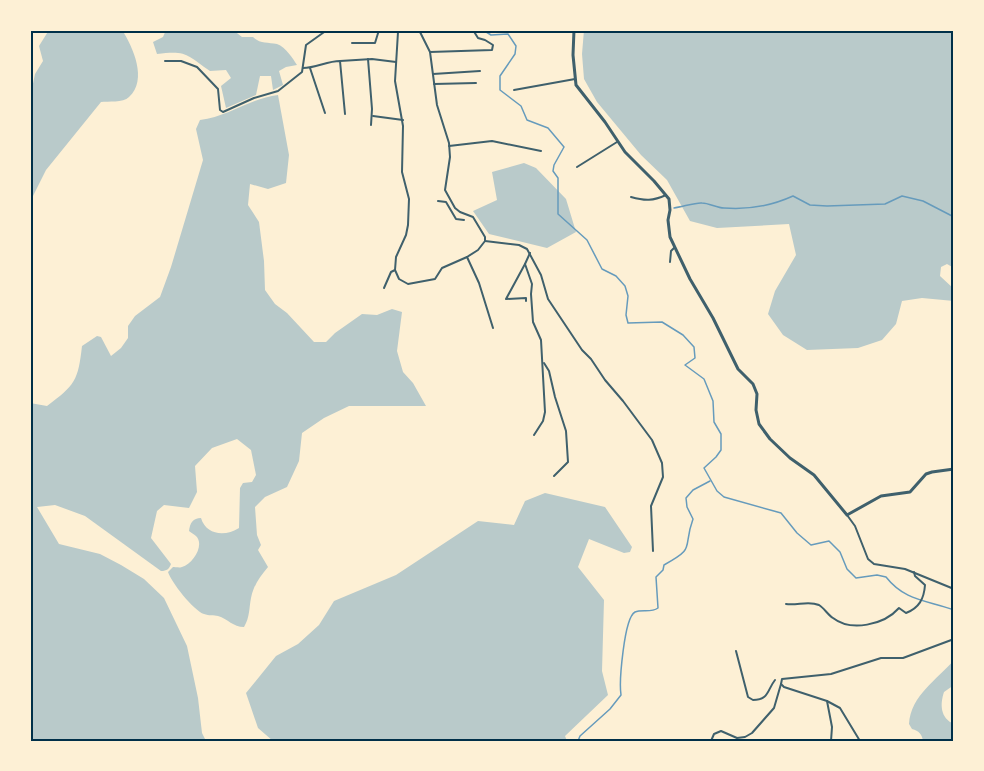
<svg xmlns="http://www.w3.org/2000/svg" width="984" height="771" font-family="Inter,sans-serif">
<rect width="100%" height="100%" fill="#fdf0d5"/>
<g fill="#b9caca">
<path d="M 49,30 L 122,30 C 133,47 148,80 129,97 C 123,103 108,101 101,102 L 46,170 L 33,196 L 30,197 L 30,98 L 35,74 L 43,61 L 39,46 Z"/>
<path d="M 166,30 L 233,30 L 242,37 L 253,37 C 260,44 268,42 277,44 C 286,47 293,59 297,65 L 286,67 L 279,71 L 283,85 L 273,90 L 271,76 L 260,76 L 256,95 L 226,108 L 221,86 L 231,78 L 226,70 L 210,71 C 187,55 187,50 157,54 L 153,42 L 163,37 Z"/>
<polygon points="584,30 954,30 954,268 947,264 941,267 940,276 954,289 954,301 922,298 902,301 896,324 882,340 858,348 807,350 783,335 768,314 775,291 796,255 789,224 717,228 690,221 667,180 641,155 597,102 584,79 582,54"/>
<path d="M 278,95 L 289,155 L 286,183 L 268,189 L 250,184 L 248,205 L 259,222 L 264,261 L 265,290 L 275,304 L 287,313 L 314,342 L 326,342 L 335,333 L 362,314 L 377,315 L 392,309 L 402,312 L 397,351 L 403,372 L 413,383 L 426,406 L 349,406 L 324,418 L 302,433 L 299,461 L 287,487 L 265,497 L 255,507 L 257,535 L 261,545 L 258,550 L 268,567 C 260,577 254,584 251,598 C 249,608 250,617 244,627 C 233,627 228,619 218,616 C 214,615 209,616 204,614 C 194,611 171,582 168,572 L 173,567 C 174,567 181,568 182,567 C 193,564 205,545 196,536 C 194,534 191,533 189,531 C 190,523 193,518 201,518 C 206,535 225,537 239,528 L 240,488 L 243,483 L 252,482 L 256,475 L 251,450 L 237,439 L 212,448 L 195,466 L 197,492 L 189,508 L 164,505 L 157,511 L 151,538 L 171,564 C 169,569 167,571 161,571 L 85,516 L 55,505 L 37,507 L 59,544 L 100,554 L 121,565 L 144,579 L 164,598 L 187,646 L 198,698 L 202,733 L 206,741 L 30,741 L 30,403 L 47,406 C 75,385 78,381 82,346 L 97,336 L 101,337 L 111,356 L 121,348 L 128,338 L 128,326 L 135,316 L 160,297 L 171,267 L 203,160 L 196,129 L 200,120 C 228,117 251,98 278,95 Z"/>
<polygon points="524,163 536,168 566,199 576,232 547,248 489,234 473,211 497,200 492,172"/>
<polygon points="545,493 605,507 632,547 630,552 624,553 589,539 578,567 604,600 602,671 608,695 565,736 567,741 273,741 258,728 246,693 276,656 298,644 319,625 334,601 396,575 478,521 514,525 525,501"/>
<path d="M 954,660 L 954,685 L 944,692 C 940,704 940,718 954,724 L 954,741 L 923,741 C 922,734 919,731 912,729 L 909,724 C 911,695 937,680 954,660 Z"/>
</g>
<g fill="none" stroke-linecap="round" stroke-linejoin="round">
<g stroke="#669bbc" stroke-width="1.5">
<path d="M 483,30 L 491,35 L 508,34 L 516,46 L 515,54 L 500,76 L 500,90 L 521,106 L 527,120 L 548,128 L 564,147 L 554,165 L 553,171 L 558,178 L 558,214 L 587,240 L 602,269 L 616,276 L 625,286 L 628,296 L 626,315 L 628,323 L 662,322 L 683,335 L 694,347 L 695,358 L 685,365 L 704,379 L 713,401 L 714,422 L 721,434 L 721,450 L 716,457 L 704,468 L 717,491 L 724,497 L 781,513 L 797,533 L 811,545 L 829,541 L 840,552 L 847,569 L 856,578 L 877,575 L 886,577 C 905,601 926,600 954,610"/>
<path d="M 674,208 C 682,207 697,202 702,203 C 709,203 717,208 724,208 C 749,210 771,206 793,196 L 810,205 L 827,206 L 885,204 L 902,196 L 923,201 L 954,217"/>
<path d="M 578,741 L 580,736 L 610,709 L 621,695 C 619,682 624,618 635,612 C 642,609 651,613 658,608 L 656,577 L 663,570 L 664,565 C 697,547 682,549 693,519 L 687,507 L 686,498 L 693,490 L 710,481"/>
</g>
<g stroke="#3f606c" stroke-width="2">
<polyline points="390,30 398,32 398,30"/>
<polyline points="398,32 395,81 403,126 402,172 409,199 408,225 406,235 396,257 395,270 399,279 408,284 435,279 442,268 467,257 478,250 485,241 485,237 473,217 460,212 455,208 445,190 450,157 449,143 437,105 430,52 419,30"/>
<polyline points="352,43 375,43 379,30"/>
<polyline points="430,52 492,50 493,45 485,40 478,38 473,30"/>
<polyline points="368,59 372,109 371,125"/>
<polyline points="165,61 181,61 197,67 218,89 220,110 223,112 254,98 278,91 302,72 306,45 327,30"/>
<polyline points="340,61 372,59 396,62"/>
<path d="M 303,68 C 316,68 327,61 340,61 L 345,114"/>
<polyline points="310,68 325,113"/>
<polyline points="433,74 480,71"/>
<polyline points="434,84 476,83"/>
<polyline points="514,90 575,79"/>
<polyline points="373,116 403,120"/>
<polyline points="449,146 492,141 541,151"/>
<polyline points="577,167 617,142"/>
<path d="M 631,197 C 645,201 653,201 666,195"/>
<polyline points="438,201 446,202 456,219 464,220"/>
<polyline points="485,241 519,245 527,249 541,275 548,299 582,350 591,359 605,380 623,401 652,440 662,463 663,477 651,506 653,551"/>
<polyline points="530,253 525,264 532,284 531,294 533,322 541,340 545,412 543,421 534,435"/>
<polyline points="467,257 479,283 493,328"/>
<polyline points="670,262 671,251 674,248"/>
<polyline points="525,264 506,299 526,298 526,301"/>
<polyline points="384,288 391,272 395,270"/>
<polyline points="544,363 549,371 555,397 566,431 568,462 554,476"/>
<polyline points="847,515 855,526 868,559 874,564 905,569 954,589"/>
<path d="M 786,604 C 797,606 808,600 819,605 C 824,608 828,615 833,618 C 851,632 884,625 899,608 L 906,613 C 919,608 924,599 925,585 L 915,576 L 914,572"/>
<path d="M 736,651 L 748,697 L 753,700 C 769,700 767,690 775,680"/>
<polyline points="827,701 832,727 831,741"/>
<polyline points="711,741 714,734 721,731 737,738 745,737 752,733 774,708 781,684"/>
<polyline points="860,741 840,708 827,701 784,687 781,684 782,679 831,674 881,658 903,658 954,639"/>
</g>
<polyline stroke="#3f606c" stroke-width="3" points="574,30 573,55 576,85 605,122 625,152 654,181 669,199 670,210 668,220 670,237 690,279 713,318 738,369 753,384 757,394 756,410 759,424 770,439 790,458 814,475 847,515 881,496 910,492 926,474 932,472 954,469"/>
</g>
<rect width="984" height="771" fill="none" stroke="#fdf0d5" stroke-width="63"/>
<rect x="32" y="32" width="920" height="708" fill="none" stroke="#003049" stroke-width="2"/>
</svg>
